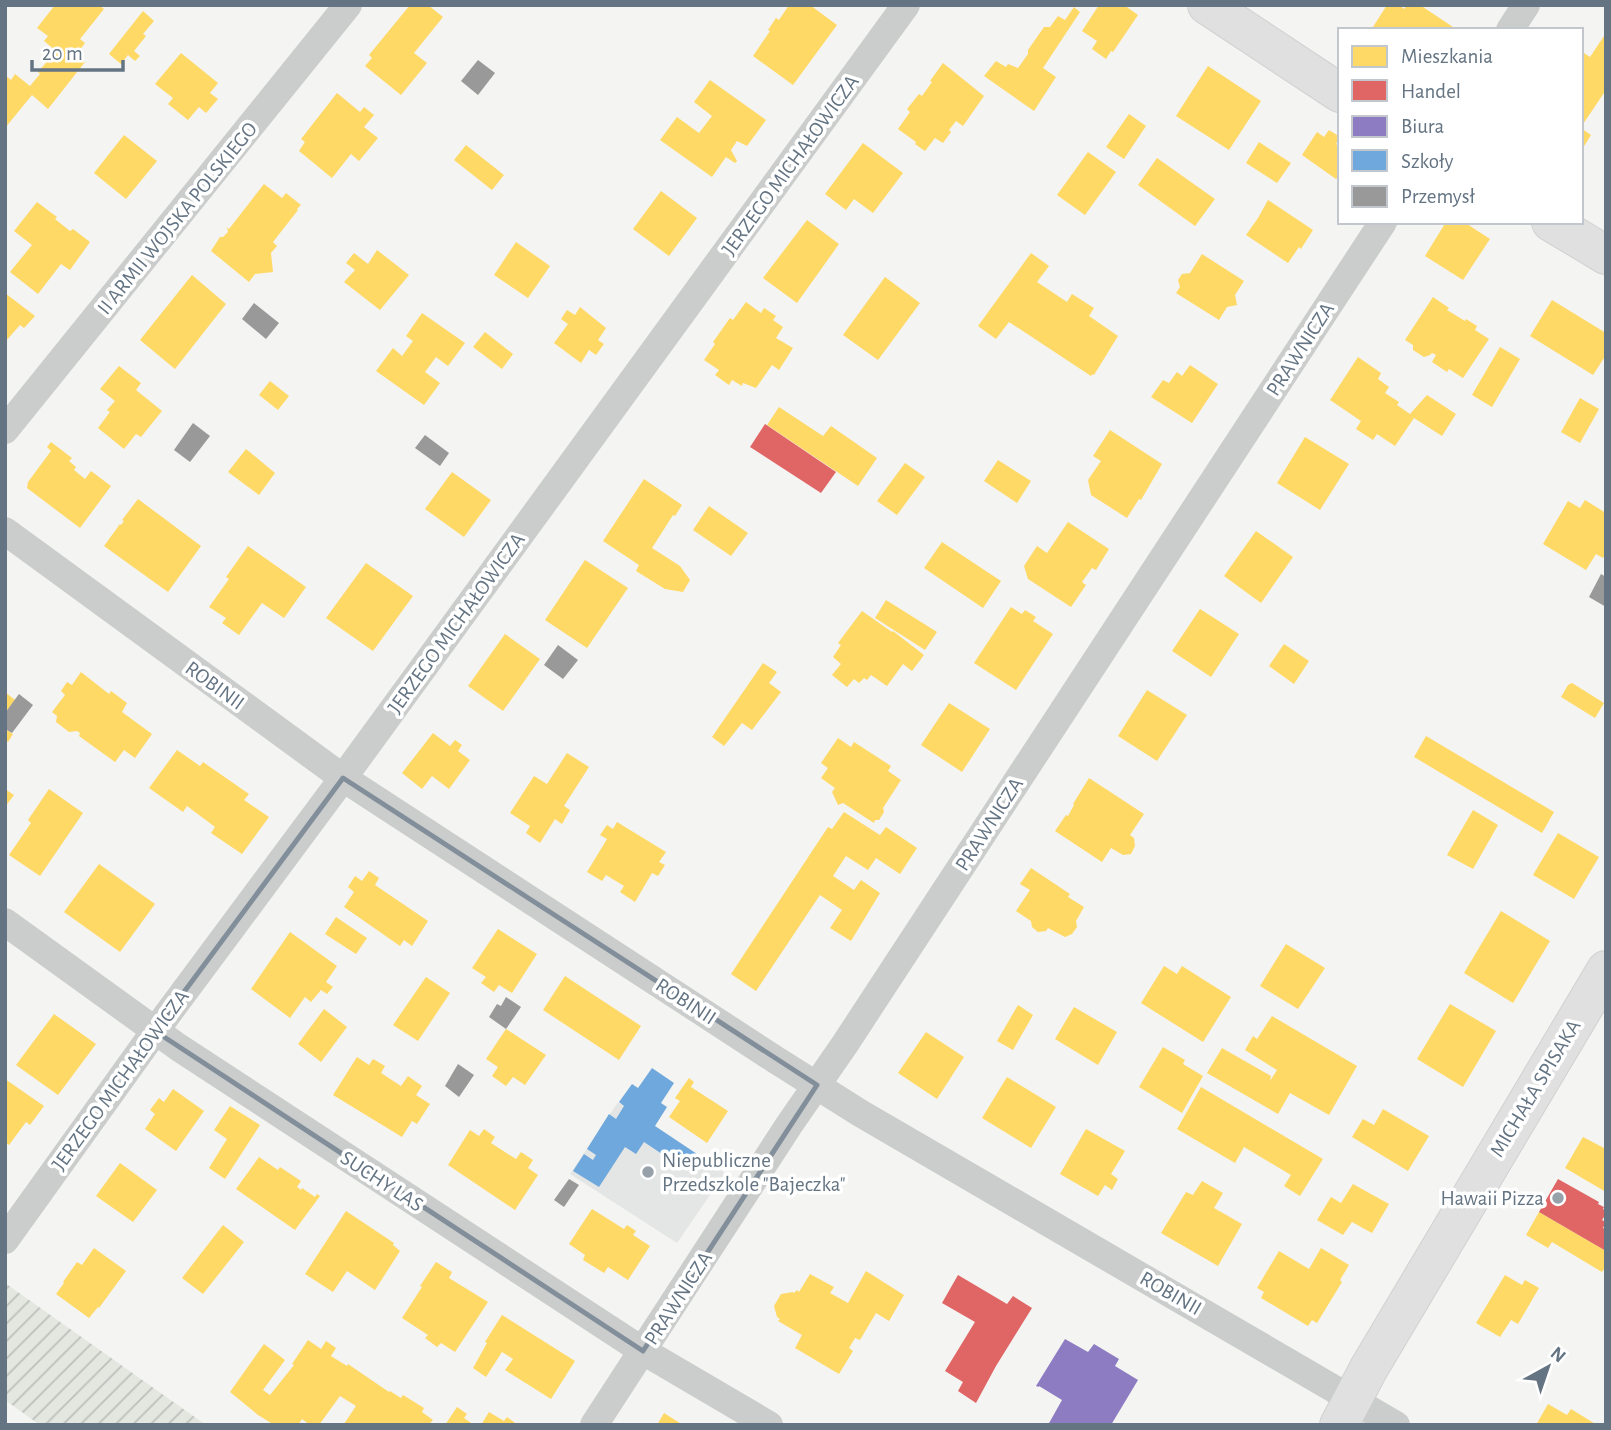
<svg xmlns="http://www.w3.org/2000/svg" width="1611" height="1430" font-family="'Alegreya Sans',sans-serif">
<defs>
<pattern id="garden-furrows" width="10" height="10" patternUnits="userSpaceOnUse" patternTransform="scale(1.75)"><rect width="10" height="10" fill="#e4e7e0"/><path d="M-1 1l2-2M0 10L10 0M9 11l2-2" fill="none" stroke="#bcc0bb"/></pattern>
</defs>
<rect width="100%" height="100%" fill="#f4f4f2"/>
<polygon fill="#e4e6e5" points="618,1102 725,1173 677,1243 570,1174"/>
<polygon fill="url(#garden-furrows)" points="5,1283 206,1425 40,1425 5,1400"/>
<g fill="#ffd966">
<polygon points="55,5 99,5 104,9 80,39 85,43 76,55 85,62 48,109 32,95 5,128 5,75 11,80 15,74 30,86 40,74 38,72 56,51 44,41 48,36 37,28"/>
<polygon points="410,5 428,5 443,17 414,53 427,63 401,95 365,66 372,58 369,55"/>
<polygon points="789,5 810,5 837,25 793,85 753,56 770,31 768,30 776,18 779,20"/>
<polygon points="1099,5 1124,5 1138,15 1113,52 1111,51 1106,59 1092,49 1097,41 1082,31"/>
<polygon points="1387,5 1399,5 1404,9 1407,5 1420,5 1453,27 1451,30 1371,30"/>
<polygon points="1074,7 1080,12 1043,68 1056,77 1034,111 984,76 996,61 1006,67 1008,64 1018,68 1028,54 1028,50 1044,27 1050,27 1058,16 1065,20"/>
<polygon points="143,11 154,21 143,34 146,36 134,51 140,56 135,61 128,55 121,64 109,54"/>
<polygon points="1606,33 1606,90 1581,127 1581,51 1590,57"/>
<polygon points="181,53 218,83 210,93 218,99 206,113 199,107 188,120 168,104 173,98 155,84"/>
<polygon points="943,63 984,96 963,126 956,121 949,130 951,132 943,143 935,138 925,151 915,144 916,142 898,129 910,112 907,109 919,94 922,96 932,82 930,81"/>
<polygon points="1208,66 1261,101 1229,150 1176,116"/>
<polygon points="710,80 766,120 747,146 737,141 731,150 737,161 735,163 726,157 712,177 660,140 677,117 699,133 712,116 694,102"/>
<polygon points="337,93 360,112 364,107 374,115 364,127 378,138 359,161 351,154 332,178 299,151 305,142 301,139"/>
<polygon points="1129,114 1146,126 1124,159 1106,147"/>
<polygon points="1581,128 1591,135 1581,151"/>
<polygon points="1329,130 1340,137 1336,144 1340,147 1340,174 1336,179 1302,155 1317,132 1324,137"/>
<polygon points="124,135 157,161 126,199 94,173"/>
<polygon points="1259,142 1291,163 1277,183 1246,163"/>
<polygon points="863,143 903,173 873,213 854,199 846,210 825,194"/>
<polygon points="466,145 504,175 492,190 454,160"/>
<polygon points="1088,152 1116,172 1085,215 1057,195"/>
<polygon points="1157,158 1215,199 1195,226 1138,185"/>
<polygon points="264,184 282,198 286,193 301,205 297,209 298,210 273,242 277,246 271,253 273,272 255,274 249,282 211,251 220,237 223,237 228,232 227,227 229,229"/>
<polygon points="661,191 697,218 669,256 633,229"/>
<polygon points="1268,200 1313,230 1301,249 1299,247 1288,263 1246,235 1258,218"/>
<polygon points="37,202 57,217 55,219 70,231 73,229 90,242 70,270 61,264 38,294 10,272 32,245 14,231"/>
<polygon points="807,220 839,244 797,303 763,278"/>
<polygon points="1446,222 1464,222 1490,239 1463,280 1425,256"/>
<polygon points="516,242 550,266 528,298 494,275"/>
<polygon points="377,250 409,275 380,310 344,282 355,270 346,263 354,253 368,264"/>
<polygon points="1031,253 1049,266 1037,282 1067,302 1072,294 1094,308 1089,316 1118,336 1094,375 1093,374 1091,376 1009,322 996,339 978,326"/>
<polygon points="1202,254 1244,281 1235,295 1237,305 1227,307 1219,320 1176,293 1180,287 1178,280 1182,274 1190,273"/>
<polygon points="192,275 226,304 175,369 140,340"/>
<polygon points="885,277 920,303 878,360 843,335"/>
<polygon points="5,293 35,316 24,328 20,325 5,342"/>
<polygon points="1433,297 1449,308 1447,310 1465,321 1466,319 1477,326 1475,330 1489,339 1463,378 1449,369 1447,372 1432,362 1436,355 1432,353 1430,355 1424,357 1413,350 1413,345 1405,340"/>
<polygon points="1552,300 1606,333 1606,355 1593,375 1530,336"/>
<polygon points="746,302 761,313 764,308 776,316 773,320 783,327 776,338 793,348 779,370 772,365 756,388 743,383 742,386 732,380 729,385 715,375 719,370 704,360 715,344 713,342 730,318 733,320"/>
<polygon points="580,307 606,328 598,340 604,344 596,355 589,350 581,363 554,343 568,324 561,319 567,310 575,315"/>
<polygon points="422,313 465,343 448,366 436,357 425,372 440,383 424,405 376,371 393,348 402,356 413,341 406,336"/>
<polygon points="485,332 513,354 502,369 473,347"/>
<polygon points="1500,347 1520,359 1492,407 1472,395"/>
<polygon points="1358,357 1381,373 1378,379 1389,387 1385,393 1399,402 1397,405 1410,414 1427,395 1456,414 1442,436 1414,418 1395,446 1377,434 1373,440 1356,429 1361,421 1330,400"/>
<polygon points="1190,365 1218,384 1192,423 1151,397 1163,380 1169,383 1177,372 1182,376"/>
<polygon points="119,366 141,383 136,390 162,411 141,437 136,434 124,449 98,428 110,412 107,410 115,401 100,389"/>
<polygon points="270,381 289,396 278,410 259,395"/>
<polygon points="1580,398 1599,409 1580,443 1561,432"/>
<polygon points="779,407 823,436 831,426 877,458 858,486 767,425"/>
<polygon points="1110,430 1162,464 1141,500 1139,499 1127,518 1091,495 1088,480 1101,461 1093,456"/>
<polygon points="1305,437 1349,464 1320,510 1277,483"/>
<polygon points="51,442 72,458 69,461 76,467 74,470 85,479 91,471 111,486 80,528 27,488 28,482 51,451 47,447"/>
<polygon points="246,449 275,473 259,495 228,472"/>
<polygon points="998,460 1031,481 1017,503 984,481"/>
<polygon points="905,463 925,477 897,515 877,501"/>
<polygon points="452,472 491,500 464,537 425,509"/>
<polygon points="644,479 682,505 675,516 673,515 652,548 680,566 690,580 683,592 665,589 636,571 639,565 603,541"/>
<polygon points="138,499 201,546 168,592 104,546 120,524 121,525 124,521 122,520"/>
<polygon points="1585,500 1606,513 1606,538 1604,541 1606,542 1606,553 1603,558 1596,554 1586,570 1543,544 1568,501 1580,508"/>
<polygon points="709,506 748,533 731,556 693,530"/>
<polygon points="1068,522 1109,549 1096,570 1092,568 1082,582 1086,585 1071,607 1028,579 1024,566 1037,546 1047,553"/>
<polygon points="1256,531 1293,557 1261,603 1224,576"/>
<polygon points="942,542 1001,581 983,608 924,568"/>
<polygon points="248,546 306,587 284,618 262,603 239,635 222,623 226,618 209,607 229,579 226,577"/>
<polygon points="585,560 628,588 587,648 545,620"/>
<polygon points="366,563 413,596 373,651 326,618"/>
<polygon points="886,600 937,632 925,650 875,618"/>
<polygon points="1011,607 1022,614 1025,610 1036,617 1033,621 1053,634 1016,690 974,663"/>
<polygon points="1200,609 1239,634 1211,677 1172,651"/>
<polygon points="862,611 892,632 893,631 924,655 912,671 903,664 887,686 871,675 867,680 864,678 859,683 854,679 847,687 832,675 841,664 833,657 841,645 838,643"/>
<polygon points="505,634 540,659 503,711 468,686"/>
<polygon points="1284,644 1309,661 1294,684 1269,666"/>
<polygon points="763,663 777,672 769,683 781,692 752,730 742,723 724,746 712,737"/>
<polygon points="81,672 109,694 111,691 127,703 122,712 152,734 135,758 124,750 115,762 79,736 80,733 77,731 69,732 56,722 57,716 52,712 65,695 61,691 67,682 72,685"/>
<polygon points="1572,683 1604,703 1595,718 1561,697 1568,685"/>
<polygon points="1147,690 1187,715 1157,761 1118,736"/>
<polygon points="5,692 15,700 5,713"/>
<polygon points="949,703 990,729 962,772 921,745"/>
<polygon points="5,729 13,734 8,742 5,740"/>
<polygon points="433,733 450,746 455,740 462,745 458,751 470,760 449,789 432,776 422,789 402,773"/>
<polygon points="1426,736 1554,812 1542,833 1414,757"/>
<polygon points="838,738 851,747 854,742 891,766 888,771 901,780 883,808 884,812 879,820 875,820 874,823 843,803 838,805 832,792 835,788 821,778 828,768 821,763"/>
<polygon points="177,750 200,766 203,762 249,794 244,800 269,817 242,854 211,833 215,827 187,806 183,812 149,788"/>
<polygon points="567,753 589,767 564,806 570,810 562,824 555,819 540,843 526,833 530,826 510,813 534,776 547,784"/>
<polygon points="1089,778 1144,814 1130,835 1134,838 1135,846 1131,854 1123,855 1111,848 1102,862 1055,831 1066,815 1068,816 1074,805 1073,804"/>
<polygon points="5,789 14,795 5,807"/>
<polygon points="49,789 83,813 40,876 9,855 31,823 28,820"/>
<polygon points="1473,810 1498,825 1473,869 1447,855"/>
<polygon points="844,812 880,835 886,827 917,848 900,874 876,858 868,870 846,856 833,876 854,890 861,880 880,893 851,941 830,928 842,910 820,895 756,991 731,974 828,827 832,829"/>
<polygon points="617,822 666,852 659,862 665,865 658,876 652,873 635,902 620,892 624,886 606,875 602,881 587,872 607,839 600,835 607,825 613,829"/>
<polygon points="1558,833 1599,857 1574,899 1533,875"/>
<polygon points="99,864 155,904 120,952 64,912"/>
<polygon points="1031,868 1070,894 1068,897 1084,907 1076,921 1077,927 1072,934 1065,937 1048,928 1046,931 1038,932 1032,927 1031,921 1016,911 1030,890 1020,884"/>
<polygon points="369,871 379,878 375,885 428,921 412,946 404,940 400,946 344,907 354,892 348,887 355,876 362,881"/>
<polygon points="1501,911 1550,941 1513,1003 1464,973"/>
<polygon points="336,917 367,938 356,954 325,934"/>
<polygon points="498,929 537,954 512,993 499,985 494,992 481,983 486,977 472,968"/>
<polygon points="290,932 337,966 326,982 333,987 327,994 321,990 311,1002 305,997 290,1018 251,989"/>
<polygon points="1286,944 1325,968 1298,1009 1260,986"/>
<polygon points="1164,966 1177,974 1182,966 1231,997 1203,1042 1141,1003"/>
<polygon points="565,976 641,1026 619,1060 543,1010"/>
<polygon points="426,977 450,993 418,1041 393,1025"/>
<polygon points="1450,1004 1496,1031 1463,1087 1417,1059"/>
<polygon points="1018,1005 1033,1015 1013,1050 997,1041"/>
<polygon points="1074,1007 1117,1032 1098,1065 1055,1039"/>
<polygon points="324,1009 347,1027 321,1062 298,1044"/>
<polygon points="54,1014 96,1044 58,1095 16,1065"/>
<polygon points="1272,1016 1357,1066 1329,1115 1290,1093 1278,1114 1207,1073 1222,1048 1271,1076 1270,1081 1277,1070 1245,1050 1253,1036 1257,1039"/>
<polygon points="506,1029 546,1055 525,1085 513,1077 506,1086 492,1076 498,1067 486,1059"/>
<polygon points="926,1032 964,1057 937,1099 898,1073"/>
<polygon points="1163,1047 1185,1060 1183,1064 1203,1076 1182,1113 1139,1087"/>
<polygon points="357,1057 369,1065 373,1059 385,1066 381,1073 401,1086 408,1076 422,1086 416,1095 430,1104 417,1124 412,1121 402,1137 333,1095"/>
<polygon points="1007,1077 1056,1107 1031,1148 982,1118"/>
<polygon points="689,1078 694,1082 691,1087 728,1111 707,1143 669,1117 680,1101 675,1098"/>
<polygon points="5,1079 44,1106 30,1125 26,1122 9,1145 5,1142"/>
<polygon points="1201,1087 1323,1159 1300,1196 1284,1186 1291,1175 1244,1147 1235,1163 1177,1129"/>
<polygon points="173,1089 204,1111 176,1151 145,1129 155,1114 150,1110 159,1098 164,1102"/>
<polygon points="230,1106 260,1125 225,1179 209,1168 227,1139 214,1130"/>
<polygon points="1383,1109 1429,1136 1408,1171 1352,1137 1363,1119 1374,1125"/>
<polygon points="484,1129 495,1137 491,1143 516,1159 521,1152 533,1160 528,1168 538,1175 515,1210 448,1165 470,1130 479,1136"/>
<polygon points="1086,1129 1125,1151 1111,1174 1118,1179 1112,1190 1105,1185 1098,1196 1060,1174"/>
<polygon points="1583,1137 1606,1149 1606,1192 1565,1168"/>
<polygon points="259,1157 278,1170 280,1167 301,1181 297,1187 301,1190 302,1188 315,1197 317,1194 320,1196 295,1230 236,1189"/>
<polygon points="120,1163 157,1190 133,1222 96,1196"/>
<polygon points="1202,1181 1223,1193 1214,1208 1242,1224 1218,1266 1161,1233 1186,1192 1193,1195"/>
<polygon points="1353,1184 1389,1204 1372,1233 1352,1222 1343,1235 1317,1220 1331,1197 1341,1203"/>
<polygon points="592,1209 624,1229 627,1225 636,1231 633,1235 650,1246 628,1280 608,1267 604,1273 583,1260 585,1255 569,1244"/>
<polygon points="346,1211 394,1243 393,1245 400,1251 375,1290 347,1271 333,1292 305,1274"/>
<polygon points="1539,1212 1606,1251 1606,1266 1602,1272 1552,1242 1548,1248 1526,1235"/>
<polygon points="223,1225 244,1242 203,1294 182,1278"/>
<polygon points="94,1248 126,1271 99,1308 98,1307 89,1318 56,1294 64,1283 63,1282 77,1262 82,1265"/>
<polygon points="1321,1248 1349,1265 1340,1280 1342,1282 1317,1323 1312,1320 1308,1326 1261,1298 1264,1292 1257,1288 1279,1251 1309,1269"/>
<polygon points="436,1262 452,1272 449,1278 488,1302 455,1352 441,1343 437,1347 425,1338 428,1335 402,1318 422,1287 420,1286"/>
<polygon points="866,1271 904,1295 889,1321 876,1313 860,1340 855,1338 849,1348 853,1351 839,1374 795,1348 802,1335 778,1321 780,1319 777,1317 774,1306 781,1294 793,1292 794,1293 797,1290 799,1292 810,1274 834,1287 830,1293 848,1303"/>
<polygon points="1505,1275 1522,1285 1525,1280 1539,1288 1518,1324 1511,1320 1500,1337 1476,1323"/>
<polygon points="502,1315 575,1361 551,1399 505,1370 513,1359 502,1352 486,1377 473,1368 487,1343 485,1342"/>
<polygon points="308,1340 321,1349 326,1341 336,1348 331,1356 347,1366 348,1364 389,1392 390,1391 401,1398 403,1395 424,1408 422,1412 433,1420 430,1423 433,1425 345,1425 344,1424 356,1406 340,1396 319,1425 310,1425 302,1419 298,1425 270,1425 271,1423 258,1415 230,1392 264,1344 285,1360 263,1390 270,1395 294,1365 292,1364"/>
<polygon points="1548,1404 1567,1415 1571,1409 1597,1425 1536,1425"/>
<polygon points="457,1407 467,1414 464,1418 474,1425 445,1425"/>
<polygon points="489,1412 504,1421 507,1417 518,1425 481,1425"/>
<polygon points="664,1413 683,1425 657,1425"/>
</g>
<g fill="#e06666">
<polygon points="765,424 836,472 821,493 750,447"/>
<polygon points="1558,1179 1599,1202 1598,1204 1604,1207 1603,1209 1606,1211 1606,1214 1602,1220 1606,1222 1603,1228 1606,1230 1606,1251 1539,1212"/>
<polygon points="958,1275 1007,1304 1013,1296 1032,1308 996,1366 976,1403 958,1391 963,1382 945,1371 975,1322 942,1303"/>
</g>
<polygon fill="#8e7cc3" points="1065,1339 1088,1352 1094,1344 1119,1359 1115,1366 1138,1380 1111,1425 1048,1425 1062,1400 1039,1386 1039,1387 1036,1386"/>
<polygon fill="#6fa8dc" points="652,1068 674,1083 661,1103 667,1107 655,1126 697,1154 686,1170 644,1142 636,1154 625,1147 599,1187 573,1171 584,1154 593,1160 596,1155 587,1149 609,1114 616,1119 624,1106 619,1102 632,1084 638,1088"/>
<g fill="#999">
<polygon points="478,60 495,73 478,95 461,81"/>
<polygon points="254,303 279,323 266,339 242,319"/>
<polygon points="193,423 210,436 190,462 174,450"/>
<polygon points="425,435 449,453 440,466 415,448"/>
<polygon points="1601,574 1606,577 1606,607 1589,597"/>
<polygon points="558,645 578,660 563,679 544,665"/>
<polygon points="19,694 33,705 12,733 5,729 5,713"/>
<polygon points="506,997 521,1007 506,1029 489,1017 497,1004 501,1006"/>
<polygon points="458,1064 474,1075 459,1097 445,1086"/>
<polygon points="569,1179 579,1185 564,1207 554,1200"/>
</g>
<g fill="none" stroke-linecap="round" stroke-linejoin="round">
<defs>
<g id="secondary">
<polyline points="1207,5 1340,93"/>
<polyline points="1551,222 1606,255"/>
<polyline points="1339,1425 1369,1368 1606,970"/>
</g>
</defs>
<use href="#secondary" stroke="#d0d2d2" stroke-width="40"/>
<g stroke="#cbcdcd" stroke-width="28">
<polyline points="1510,30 1526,5"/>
<polyline points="5,430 348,5"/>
<polyline points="5,531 343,778 776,1060 860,1113 1396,1425"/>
<polyline points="5,922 178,1047 643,1351 769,1425"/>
<polyline points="5,1240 155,1031 343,778 906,5"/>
<polyline points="594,1425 789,1125 845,1044 1383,222"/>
</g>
<use href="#secondary" stroke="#e0e0e0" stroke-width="38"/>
</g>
<path fill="none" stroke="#828f9a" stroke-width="5" stroke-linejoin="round" d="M 343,778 L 817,1085 L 643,1351 L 155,1031 Z"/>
<g fill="#96a1aa" stroke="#fff" stroke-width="2.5">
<circle cx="648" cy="1172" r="7"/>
<circle cx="1558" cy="1198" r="7"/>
</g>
<g text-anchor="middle" stroke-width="7" stroke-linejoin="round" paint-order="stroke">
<g font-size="21" fill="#647483" stroke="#fff">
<text transform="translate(790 165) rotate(-54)" y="7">JERZEGO MICHAŁOWICZA</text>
<text transform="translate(177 218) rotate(-51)" y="7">II ARMII WOJSKA POLSKIEGO</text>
<text transform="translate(1300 349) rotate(-57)" y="7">PRAWNICZA</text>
<text transform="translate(456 623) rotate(-54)" y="7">JERZEGO MICHAŁOWICZA</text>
<text transform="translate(215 685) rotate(36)" y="7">ROBINII</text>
<text transform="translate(989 824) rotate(-57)" y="7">PRAWNICZA</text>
<text transform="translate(686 1001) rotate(33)" y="7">ROBINII</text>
<text transform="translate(120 1080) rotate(-54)" y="7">JERZEGO MICHAŁOWICZA</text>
<text transform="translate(1535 1088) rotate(-59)" y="7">MICHAŁA SPISAKA</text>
<text transform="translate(382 1181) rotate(33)" y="7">SUCHY LAS</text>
<text transform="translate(1171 1293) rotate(30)" y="7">ROBINII</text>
<text transform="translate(678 1298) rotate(-57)" y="7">PRAWNICZA</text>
</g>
<g font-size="21" fill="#647483" stroke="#fff" text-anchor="start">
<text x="662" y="1167">Niepubliczne<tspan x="662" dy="24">Przedszkole "Bajeczka"</tspan></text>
<text x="1544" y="1205" text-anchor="end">Hawaii Pizza</text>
</g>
</g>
<rect width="1611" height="1430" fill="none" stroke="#647483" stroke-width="14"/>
<rect x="1338" y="28" width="245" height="196" fill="#ffffff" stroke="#c1c7cd" stroke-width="2"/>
<rect x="1352" y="46" width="35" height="21" fill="#ffd966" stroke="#c1c7cd" stroke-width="2"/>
<text x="1401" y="63" font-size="21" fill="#647483">Mieszkania</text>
<rect x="1352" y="80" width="35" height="21" fill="#e06666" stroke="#c1c7cd" stroke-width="2"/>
<text x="1401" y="98" font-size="21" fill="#647483">Handel</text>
<rect x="1352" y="116" width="35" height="21" fill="#8e7cc3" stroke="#c1c7cd" stroke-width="2"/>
<text x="1401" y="133" font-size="21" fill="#647483">Biura</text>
<rect x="1352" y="150" width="35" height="21" fill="#6fa8dc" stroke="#c1c7cd" stroke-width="2"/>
<text x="1401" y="168" font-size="21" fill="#647483">Szkoły</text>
<rect x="1352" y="186" width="35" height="21" fill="#999999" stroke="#c1c7cd" stroke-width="2"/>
<text x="1401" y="203" font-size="21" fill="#647483">Przemysł</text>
<g transform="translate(1548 1367) rotate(40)" stroke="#ffffff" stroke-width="5" paint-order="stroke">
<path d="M0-5L12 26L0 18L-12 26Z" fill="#647483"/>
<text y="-10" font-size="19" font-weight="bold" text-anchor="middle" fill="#647483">N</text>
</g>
<path d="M32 60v10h91v-10" fill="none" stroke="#647483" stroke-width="3.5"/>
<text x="42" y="60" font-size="21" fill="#647483" stroke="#ffffff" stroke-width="5" paint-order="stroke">20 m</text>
</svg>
